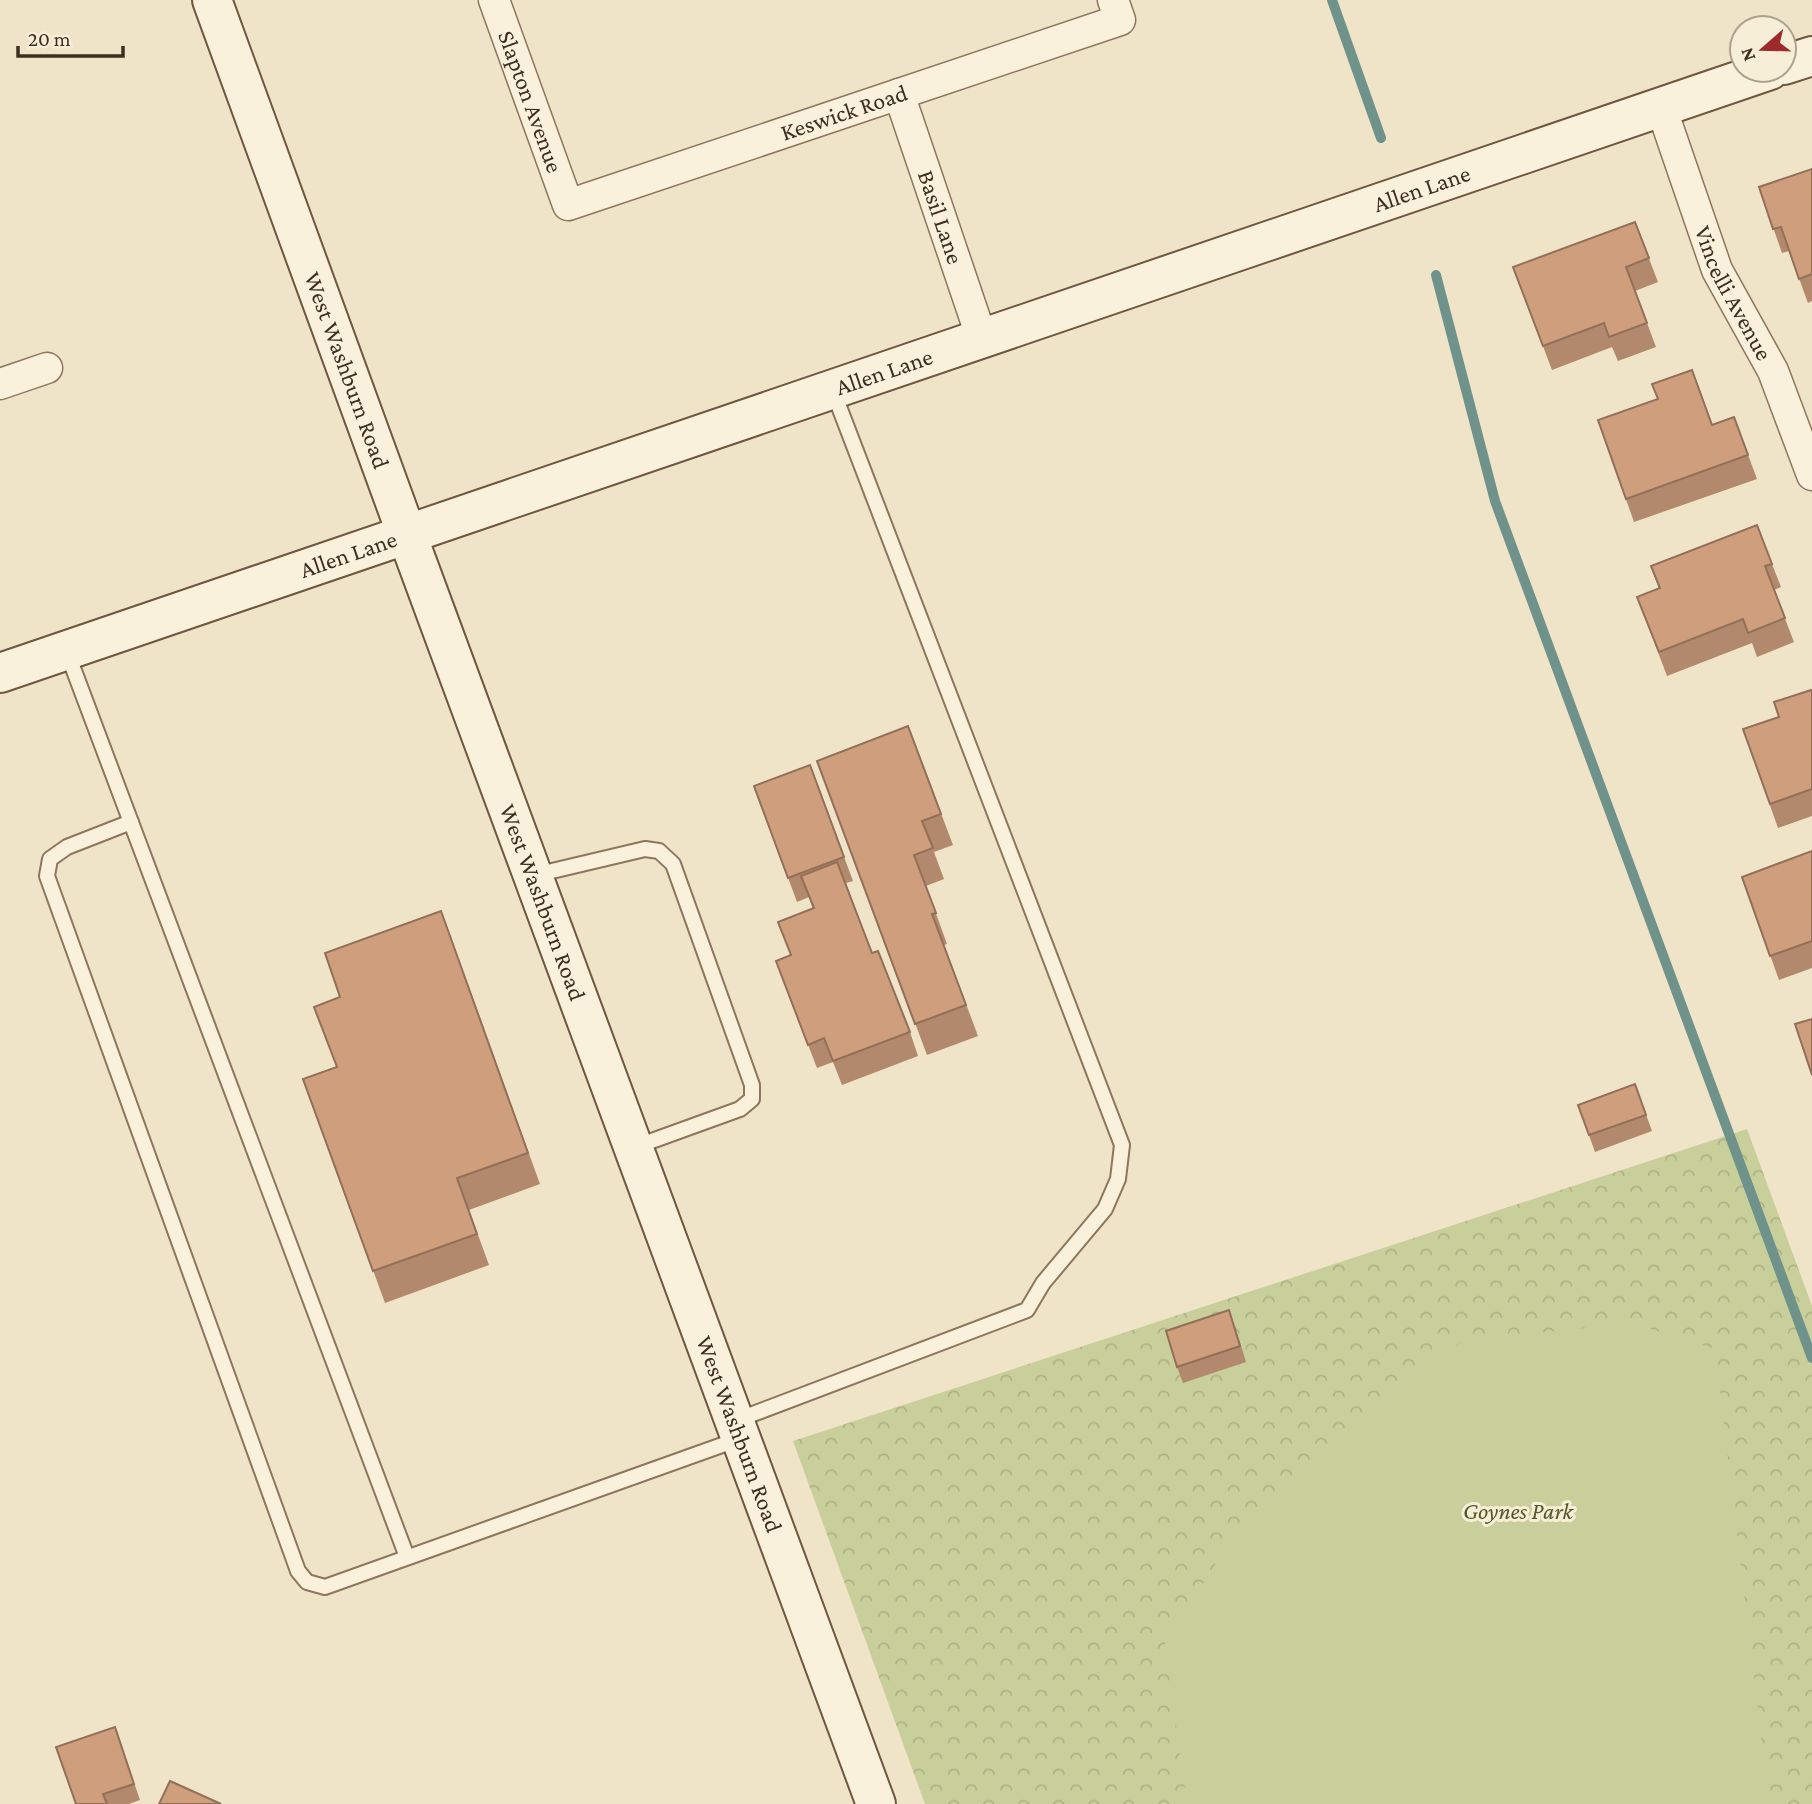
<svg xmlns="http://www.w3.org/2000/svg" width="1812" height="1804" font-family="'Crimson Pro',serif">
<defs>
<pattern id="forest-crowns" width="20" height="18" patternUnits="userSpaceOnUse" patternTransform="scale(1.75)"><rect width="20" height="18" fill="#c9cf9b"/><path d="M2 6a3 3 0 1 1 6 0M12 15a3 3 0 1 1 6 0" fill="none" stroke="#aeb285"/></pattern>
</defs>
<rect width="100%" height="100%" fill="#f0e4c8"/>
<polygon fill="url(#forest-crowns)" points="1747,1129 1812,1306 1812,1804 925,1804 793,1441"/>
<polygon fill="#c9cf9b" points="1632,1323 1715,1349 1769,1804 1187,1804 1165,1644 1222,1554 1349,1430 1463,1341"/>
<g fill="none" stroke-linecap="round" stroke-linejoin="round">
<g stroke="#6f938a" stroke-width="10">
<polyline points="1332,0 1381,138"/>
<polyline points="1436,275 1495,501 1812,1358"/>
</g>
<defs>
<g id="lane">
<polyline points="67,652 407,1557"/>
<polyline points="131,822 67,847 50,859 47,876 298,1571 307,1582 325,1587 739,1439"/>
<polyline points="535,875 645,849 659,851 673,864 752,1085 752,1099 740,1109 635,1147"/>
<polyline points="737,1420 1027,1310 1043,1283 1105,1209 1118,1179 1122,1145 833,391"/>
</g>
<g id="street">
<path id="s1" d="M 494,0 L 568,205 L 1120,20 L 1113,0"/>
<path id="s2" d="M 899,94 L 982,339"/>
<path id="s3" d="M 1661,107 L 1717,270 L 1773,371 L 1812,475"/>
<polyline points="0,384 47,368"/>
</g>
<g id="secondary">
<path id="s4" d="M 212,0 L 407,535 L 876,1804"/>
<polyline points="1784,65 1812,56"/>
<path id="s5" d="M 0,673 L 1770,70"/>
</g>
</defs>
<use href="#lane" stroke="#8d765c" stroke-width="18"/>
<use href="#street" stroke="#8d765c" stroke-width="33"/>
<use href="#secondary" stroke="#6f573f" stroke-width="42"/>
<use href="#lane" stroke="#faf1dc" stroke-width="14"/>
<use href="#street" stroke="#faf1dc" stroke-width="30"/>
<use href="#secondary" stroke="#faf1dc" stroke-width="38"/>
</g>
<g fill="#b2896c">
<polygon points="1812,169 1812,301 1808,303 1789,251 1782,253 1759,187"/>
<polygon points="1635,222 1658,282 1635,291 1656,347 1618,361 1612,347 1552,370 1513,267"/>
<polygon points="1734,417 1757,479 1634,522 1598,420 1712,425"/>
<polygon points="1772,564 1781,587 1774,590 1794,642 1757,657 1752,643 1667,676 1637,597 1659,589 1651,566"/>
<polygon points="1812,692 1812,816 1778,828 1743,729 1779,717"/>
<polygon points="908,726 953,845 934,852 944,879 926,886 947,944 944,945 978,1036 927,1055 817,761"/>
<polygon points="810,765 853,881 846,883 872,953 910,1032 918,1056 842,1085 833,1062 817,1068 785,985 791,955 813,909 809,897 797,902 754,786"/>
<polygon points="1812,851 1812,968 1779,980 1742,877"/>
<polygon points="441,911 540,1184 469,1210 489,1265 385,1303 303,1079 336,1067 340,997"/>
<polygon points="1635,1084 1652,1131 1595,1152 1578,1105"/>
<polygon points="1235,1326 1246,1362 1183,1383 1177,1367"/>
<polygon points="115,1727 140,1800 129,1804 76,1804"/>
</g>
<g fill="#cf9f7d" stroke="#916f58" stroke-width="2">
<polygon points="1812,169 1812,274 1799,279 1781,227 1773,229 1759,187"/>
<polygon points="1635,222 1649,258 1626,267 1647,323 1609,337 1604,323 1543,346 1513,267"/>
<polygon points="1692,370 1712,425 1734,417 1748,455 1626,499 1598,420 1658,399 1652,384"/>
<polygon points="1757,525 1772,564 1765,566 1785,618 1748,633 1743,619 1659,652 1637,597 1660,588 1651,566"/>
<polygon points="1811,690 1812,692 1812,789 1770,804 1743,729 1779,717 1774,702"/>
<polygon points="908,726 941,814 922,821 933,848 914,855 936,913 932,914 966,1005 915,1024 817,761"/>
<polygon points="810,765 844,857 788,878 754,786"/>
<polygon points="1812,851 1812,941 1770,956 1742,877"/>
<polygon points="837,862 872,953 878,951 910,1032 833,1061 824,1038 808,1045 776,961 791,955 778,922 814,908 801,876"/>
<polygon points="441,911 528,1153 457,1178 477,1234 373,1271 303,1079 337,1067 314,1007 340,997 325,953"/>
<polygon points="1812,1019 1812,1075 1795,1024"/>
<polygon points="1635,1084 1646,1115 1589,1135 1578,1105"/>
<polygon points="1229,1310 1240,1346 1177,1367 1166,1331"/>
<polygon points="115,1727 134,1784 103,1794 107,1804 76,1804 56,1747"/>
<polygon points="170,1781 221,1804 159,1804"/>
</g>
<g text-anchor="middle" stroke-width="6" stroke-linejoin="round" paint-order="stroke">
<g font-size="24" fill="#3d2e20" stroke="#f7eed8">
<text dy="8" stroke="none"><textPath href="#s1" startOffset="108">Slapton Avenue</textPath></text>
<text dy="8" stroke="none"><textPath href="#s1" startOffset="509">Keswick Road</textPath></text>
<text dy="8" stroke="none"><textPath href="#s5" startOffset="1502">Allen Lane</textPath></text>
<text dy="8" stroke="none"><textPath href="#s2" startOffset="130">Basil Lane</textPath></text>
<text dy="8" stroke="none"><textPath href="#s3" startOffset="200">Vincelli Avenue</textPath></text>
<text dy="8" stroke="none"><textPath href="#s4" startOffset="394">West Washburn Road</textPath></text>
<text dy="8" stroke="none"><textPath href="#s5" startOffset="934">Allen Lane</textPath></text>
<text dy="8" stroke="none"><textPath href="#s5" startOffset="368">Allen Lane</textPath></text>
<text dy="8" stroke="none"><textPath href="#s4" startOffset="961">West Washburn Road</textPath></text>
<text dy="8" stroke="none"><textPath href="#s4" startOffset="1528">West Washburn Road</textPath></text>
</g>
<g font-size="24" font-style="italic" fill="#4d5a26" stroke="#f7eed8">
<text x="1518" y="1519">Goynes Park</text>
</g>
</g>
<g transform="translate(1763 49) rotate(250)"><circle r="33" fill="#f7eed8" stroke="#ada18e" stroke-width="2"/>
<path d="M0-5L12 26L0 18L-12 26Z" fill="#9e2a2b"/>
<text y="-10" font-size="19" font-weight="bold" text-anchor="middle" fill="#3d2e20">N</text>
</g>
<path d="M18 46v10h105v-10" fill="none" stroke="#3d2e20" stroke-width="3.5"/>
<text x="28" y="46" font-size="21" fill="#3d2e20" stroke="#f7eed8" stroke-width="5" paint-order="stroke">20 m</text>
</svg>
